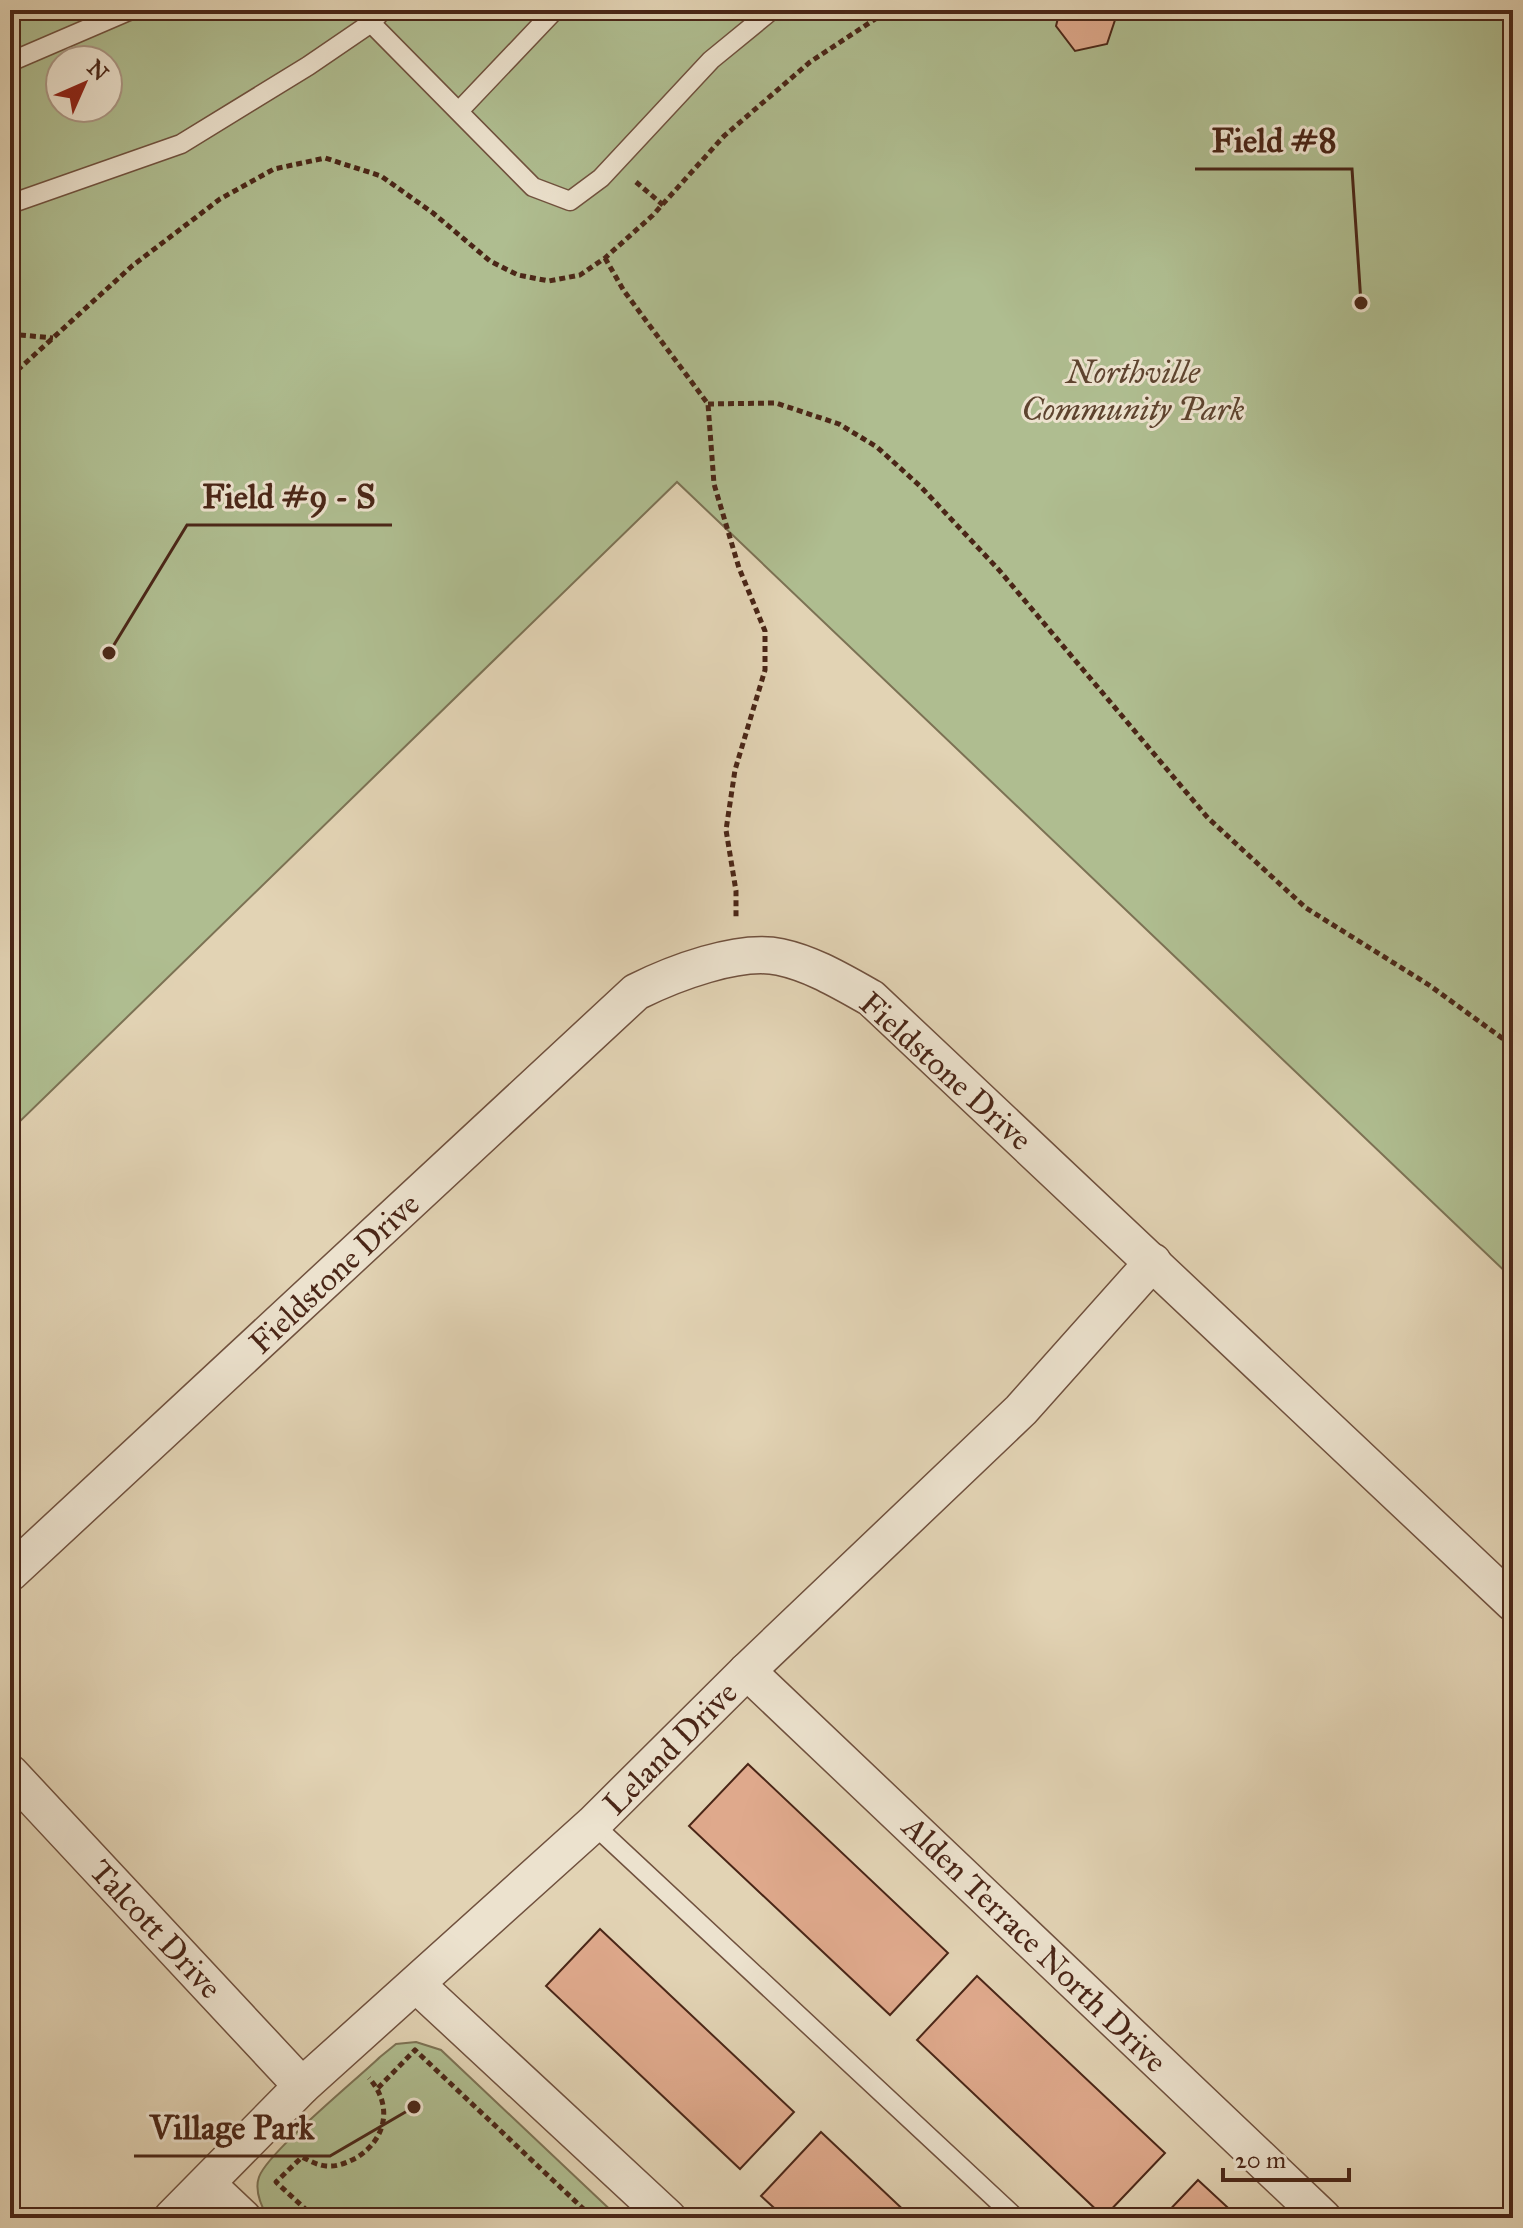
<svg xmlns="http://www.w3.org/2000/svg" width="1523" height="2228" font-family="'IM FELL Great Primer',serif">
<rect width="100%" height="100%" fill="#e2d3b4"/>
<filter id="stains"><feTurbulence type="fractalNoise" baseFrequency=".0025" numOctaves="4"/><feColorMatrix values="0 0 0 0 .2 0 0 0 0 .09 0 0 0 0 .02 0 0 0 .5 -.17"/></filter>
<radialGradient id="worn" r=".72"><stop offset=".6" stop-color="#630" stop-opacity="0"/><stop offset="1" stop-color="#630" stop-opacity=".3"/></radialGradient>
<g fill="#afbd90" stroke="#7c7254" stroke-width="2" fill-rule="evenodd">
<path d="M 10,10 L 1513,10 L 1513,1279 L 677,482 L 10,1131 ZM 60,60 L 108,60 L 108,108 L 60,108 Z"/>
<path d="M 416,2042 L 441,2050 L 619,2218 L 268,2218 C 261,2206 254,2191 259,2177 C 268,2152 356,2080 380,2057 L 396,2044 Z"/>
</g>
<g fill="#dfa98c" stroke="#4a2617" stroke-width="2">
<polygon points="1060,10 1113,10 1117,14 1107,44 1075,51 1056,26"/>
<polygon points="748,1764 948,1953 890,2015 689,1826"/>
<polygon points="600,1929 794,2112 740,2169 546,1986"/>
<polygon points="977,1976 1165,2153 1104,2217 917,2040"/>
<polygon points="821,2132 912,2218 785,2218 761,2196"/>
<polygon points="1198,2180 1239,2218 1162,2218"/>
</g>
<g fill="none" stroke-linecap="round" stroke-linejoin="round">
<defs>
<g id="service">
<polyline points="371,23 533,187 570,201 601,178 711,60 772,10"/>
<polyline points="10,62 131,10"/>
<polyline points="459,111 555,10"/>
<polyline points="10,204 181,144 308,66 371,23 383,10"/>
<polyline points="593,1824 1016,2218"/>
</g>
<g id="minor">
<path d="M 10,1573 L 636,992 C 672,974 739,948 780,957 C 813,964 842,982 871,998 L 1513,1603"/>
<polyline points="747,1671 1323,2218"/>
<polyline points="10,1773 302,2086"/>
<polyline points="417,1985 668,2218"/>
<polyline points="207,2184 243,2218"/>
<polyline points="172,2218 302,2086 593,1824 747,1671 1021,1410 1153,1262"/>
</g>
</defs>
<use href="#service" stroke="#70513e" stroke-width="21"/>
<use href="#minor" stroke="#70513e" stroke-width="39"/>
<g stroke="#4a2617" stroke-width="5" stroke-dasharray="6 4" stroke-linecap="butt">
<polyline points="636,182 663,205"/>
<polyline points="605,258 624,291 708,404 714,484 739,568 765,631 765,670 735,770 726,830 736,891 736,918"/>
<polyline points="10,334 53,338"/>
<polyline points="10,377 132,266 220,199 274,169 325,158 381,176 433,213 490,261 518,275 549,281 580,275 605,258 653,215 724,136 810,62 889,10"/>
<polyline points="708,404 776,403 839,424 877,447 921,487 999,570 1208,818 1306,908 1429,985 1513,1046"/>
<polyline points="378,2088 415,2050 593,2218"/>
<path d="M 315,2218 L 276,2182 L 302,2157 C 310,2161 317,2165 326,2166 C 337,2167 346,2163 356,2158 C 387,2139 393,2105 369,2078"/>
</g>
<use href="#service" stroke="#ece2ce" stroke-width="18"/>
<use href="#minor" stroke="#ece2ce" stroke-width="36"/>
</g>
<g text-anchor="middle" stroke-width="6" stroke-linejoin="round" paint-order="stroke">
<g font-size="32" font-style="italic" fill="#5e442f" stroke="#ece2ce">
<text x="1133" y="383">Northville<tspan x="1133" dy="37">Community Park</tspan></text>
</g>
<g font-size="32" fill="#4a2617" stroke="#ece2ce">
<text transform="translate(946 1071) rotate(42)" y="11">Fieldstone Drive</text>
<text transform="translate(334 1273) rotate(-43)" y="11">Fieldstone Drive</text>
<text transform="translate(670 1748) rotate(-45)" y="11">Leland Drive</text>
<text transform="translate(156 1929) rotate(47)" y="11">Talcott Drive</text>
<text transform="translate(1035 1944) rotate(44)" y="11">Alden Terrace North Drive</text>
</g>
</g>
<path fill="none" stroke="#4a2617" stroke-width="3" d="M1361 303L1352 169H1195M109 653L187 525H392M414 2107L330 2156H134"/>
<g fill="#4a2617" stroke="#ece2ce" stroke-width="3">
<circle cx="1361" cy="303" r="8"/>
<circle cx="109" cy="653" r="8"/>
<circle cx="414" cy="2107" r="8"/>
</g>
<g font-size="34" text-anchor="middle" font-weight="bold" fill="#4a2617" stroke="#ece2ce" stroke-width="6" stroke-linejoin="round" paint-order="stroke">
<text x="1274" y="152">Field #8</text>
<text x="289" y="508">Field #9 - S</text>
<text x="232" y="2139">Village Park</text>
</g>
<rect width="1523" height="2228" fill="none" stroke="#e2d3b4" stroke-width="40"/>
<rect x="12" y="12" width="1499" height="2204" fill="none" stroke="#4a2617" stroke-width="4"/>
<rect x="20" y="20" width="1483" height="2188" fill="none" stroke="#4a2617" stroke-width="2"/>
<g transform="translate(84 84) rotate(45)"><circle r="38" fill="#ece2ce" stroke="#ab9785" stroke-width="2"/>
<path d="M0-6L14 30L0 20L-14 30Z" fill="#8f2418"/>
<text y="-12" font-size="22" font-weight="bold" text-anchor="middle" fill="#4a2617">N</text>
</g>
<path d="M1223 2168v12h126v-12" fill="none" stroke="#4a2617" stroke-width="4"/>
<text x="1235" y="2168" font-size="24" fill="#4a2617" stroke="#ece2ce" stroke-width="6" paint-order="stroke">20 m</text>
<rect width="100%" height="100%" filter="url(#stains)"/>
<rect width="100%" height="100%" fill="url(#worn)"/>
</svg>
